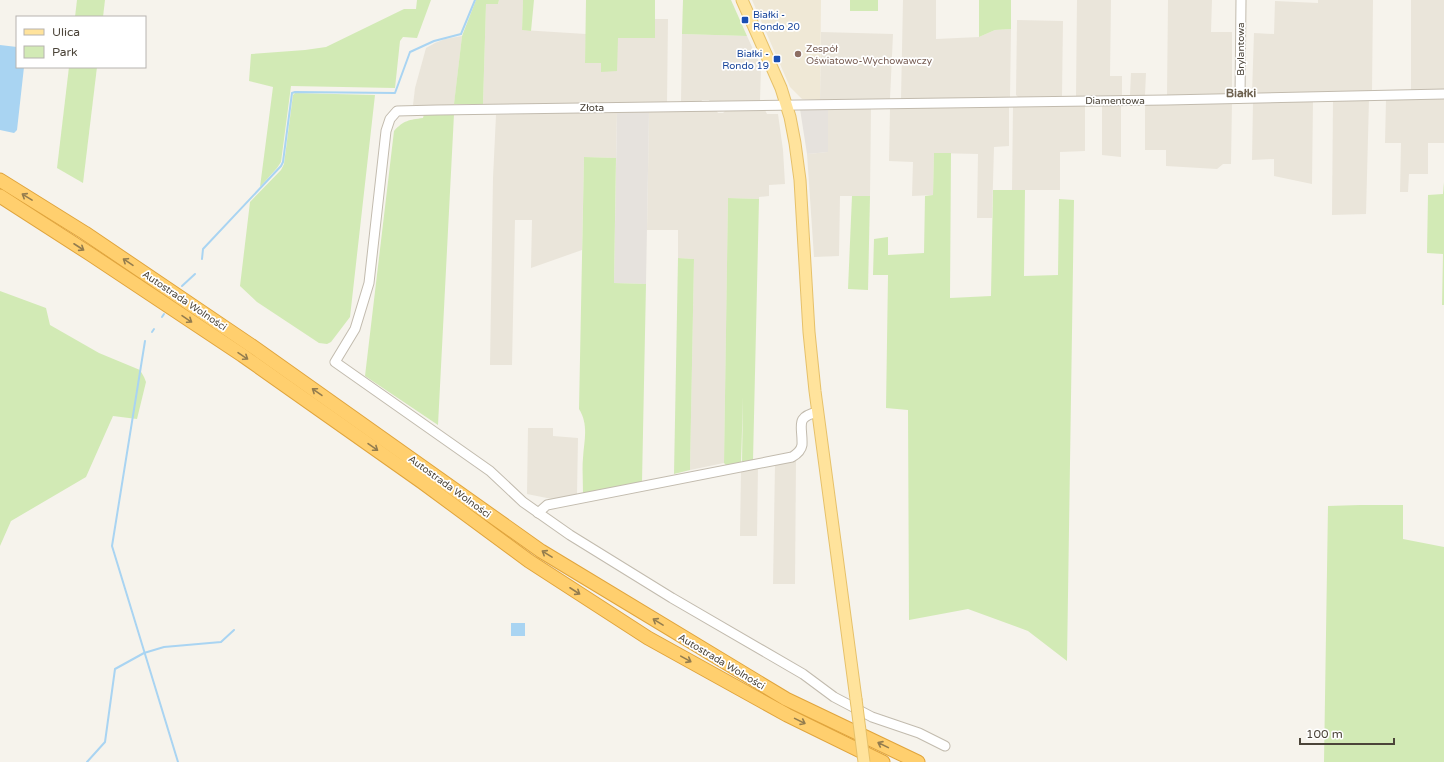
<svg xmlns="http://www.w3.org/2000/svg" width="1444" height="762" font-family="'Varela Round',sans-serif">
<rect width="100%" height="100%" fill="#f6f3ec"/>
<g fill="#eae5da">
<polygon points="499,0 523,0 522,30 586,34 585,63 602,63 601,71 618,38 655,38 655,19 668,19 667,103 483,105 486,4 498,4"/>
<polygon points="903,0 936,0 936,39 979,37 995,30 1011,29 1010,97 901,99"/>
<polygon points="1077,0 1111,0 1110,76 1122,76 1122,95 1076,96"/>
<polygon points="1168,0 1212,0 1211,32 1232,32 1232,94 1167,95"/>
<polygon points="1318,0 1373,0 1372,91 1252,94 1254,33 1274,34 1275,1 1318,3"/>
<polygon points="1411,0 1444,0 1444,90 1411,91"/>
<polygon points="1017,20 1063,21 1062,96 1018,97 1016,95"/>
<polygon points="821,32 893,34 890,99 820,100"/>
<polygon points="682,34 747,36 761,67 760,101 710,102 709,100 702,100 701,102 681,102"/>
<polygon points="462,36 454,105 413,105 415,88 426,48 435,43 445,39"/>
<polygon points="1131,73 1146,73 1145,95 1130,95"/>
<polygon points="1444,98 1444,143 1428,143 1428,174 1409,174 1408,192 1400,192 1401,143 1385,143 1386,99"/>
<polygon points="1369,99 1366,214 1332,215 1333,100"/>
<polygon points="1313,100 1312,184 1274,176 1274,159 1252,160 1253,102"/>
<polygon points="1232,102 1231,164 1223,164 1217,169 1166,166 1166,150 1145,150 1145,104"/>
<polygon points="1121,104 1121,157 1102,155 1102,105"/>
<polygon points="1085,105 1085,151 1060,152 1060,190 1012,190 1013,106"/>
<polygon points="1009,106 1009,146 994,147 992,218 977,218 978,154 934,153 933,195 912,196 913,162 889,161 890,108"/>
<polygon points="871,107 870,196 840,196 839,256 814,257 807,154 828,152 828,108"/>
<polygon points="716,110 718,113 723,113 726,110 765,110 767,114 778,114 783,150 785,184 769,185 769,196 759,197 759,199 728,198 724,463 690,470 694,259 678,258 678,230 647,230 649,112"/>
<polygon points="591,112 617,112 616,158 584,157 582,250 531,268 532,220 515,220 512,365 490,365 493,178 496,115"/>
<polygon points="528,428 553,428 553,436 578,438 577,494 552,499 527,494"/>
<polygon points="796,461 795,584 773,584 775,464"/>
<polygon points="758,466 757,536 740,536 741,470"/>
</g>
<g fill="#e6e2dd">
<polygon points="828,108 828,152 807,154 800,109"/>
<polygon points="617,112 649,112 646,284 614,283"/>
</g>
<polygon fill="#efe8d6" points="752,0 821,0 820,100 802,99 790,87"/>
<g fill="#d2eab5">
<polygon points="77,0 105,0 103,17 75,17"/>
<polygon points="417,0 431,0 417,38 403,37 400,41 395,88 291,86 281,162 277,168 260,187 273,87 249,81 251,54 305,50 326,47 404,9 416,9"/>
<polygon points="476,0 499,0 498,4 486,4 483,104 454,104 462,36"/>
<polygon points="523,0 534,0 531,31 522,30"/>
<polygon points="586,0 655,0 655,38 618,38 617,71 601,72 601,63 585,63"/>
<polygon points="683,0 731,0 747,36 682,34"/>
<rect x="850" y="0" width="28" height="11"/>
<polygon points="979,0 1011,0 1011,29 995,30 979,37"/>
<polygon points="69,67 97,67 83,183 57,168"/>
<polygon points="295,93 375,95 350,317 331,342 327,344 319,343 257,302 240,286 250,202 281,170 284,164 293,95"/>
<path d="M 424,114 L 454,114 L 438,425 L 365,376 L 394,131 C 404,120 409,120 423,118 Z"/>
<polygon points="934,153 951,153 950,298 991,296 993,190 1025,190 1024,276 1058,275 1059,199 1074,200 1067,661 1028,631 968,609 909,620 908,410 886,408 888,275 873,275 874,239 888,237 888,255 924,253 925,196 933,195"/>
<path d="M 584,157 L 616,158 L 614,283 L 646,284 L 642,482 L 585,496 L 583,493 C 583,481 582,469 583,458 C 584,441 589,425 579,409 Z"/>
<polygon points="1444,182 1444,305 1442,305 1443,254 1427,253 1428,195 1443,194"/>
<polygon points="852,196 870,196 868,290 848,289"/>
<polygon points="728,198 759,199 753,461 742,463 743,397 741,464 727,466 724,463"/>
<polygon points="678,258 694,259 690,470 674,474"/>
<polygon points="0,291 46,308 50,325 99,353 140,370 144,377 146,382 137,419 113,416 86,477 11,521 0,546"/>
<polygon points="1360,505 1403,505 1403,539 1444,547 1444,762 1324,762 1328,506"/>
</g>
<g fill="#a9d4f2">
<polygon points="0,45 17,47 17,67 24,67 17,130 14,133 0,130"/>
<rect x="511" y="623" width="14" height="13"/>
</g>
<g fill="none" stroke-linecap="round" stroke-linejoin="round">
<g stroke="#a9d4f2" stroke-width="2">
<polyline points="202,259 203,249 281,166 283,162 292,93 295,92 395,93 410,52 434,41 461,34 475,0"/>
<polyline points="182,286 195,274"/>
<polyline points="162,317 164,314"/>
<polyline points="152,332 154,329"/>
<polyline points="145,341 112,546 178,762"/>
<polyline points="87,762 105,742 115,669 144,653 164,647 221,642 234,630"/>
</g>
<defs>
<g id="minor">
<polyline points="1240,98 1241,0"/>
<path d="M 538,513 L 547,505 L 792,457 C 797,454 801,451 802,445 C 803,426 794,417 818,412"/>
<polyline points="945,746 919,733 872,717 834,697 803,674 672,598 570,535 523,502 490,471 335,362 355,329 369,283 386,131 390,119 397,111 437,110 1167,100 1444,94"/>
</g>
<polyline id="major" points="742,0 781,88 790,117 795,143 800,180 809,332 815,391 856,699"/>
<g id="highway">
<polyline points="0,180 85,233 252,346 541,551 786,699 918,762"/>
<polyline points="0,196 90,254 242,355 422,482 529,561 648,638 787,715 883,762"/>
</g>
</defs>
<use href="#minor" stroke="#c2bbae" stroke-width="11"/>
<use href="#major" stroke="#e6c16a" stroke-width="13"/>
<use href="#highway" stroke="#e0a43c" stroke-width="15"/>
<use href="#minor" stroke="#fff" stroke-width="9"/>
<use href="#major" stroke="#ffe39c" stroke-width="11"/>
<use href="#highway" stroke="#ffcf6e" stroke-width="13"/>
<defs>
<polyline id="major-bridge" points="856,699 864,762"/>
</defs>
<use href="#major-bridge" stroke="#e6c16a" stroke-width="13" stroke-linecap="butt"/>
<use href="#major-bridge" stroke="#ffe39c" stroke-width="11"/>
</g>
<defs><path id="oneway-shaft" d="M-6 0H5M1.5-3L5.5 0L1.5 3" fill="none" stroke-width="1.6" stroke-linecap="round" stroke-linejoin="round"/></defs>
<g stroke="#937c4e">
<use href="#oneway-shaft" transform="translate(27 197) rotate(-148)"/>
<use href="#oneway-shaft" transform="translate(79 247) rotate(33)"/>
<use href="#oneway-shaft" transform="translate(128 262) rotate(-146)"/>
<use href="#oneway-shaft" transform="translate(187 319) rotate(34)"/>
<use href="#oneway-shaft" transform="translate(243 356) rotate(34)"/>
<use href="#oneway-shaft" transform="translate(317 392) rotate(-145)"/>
<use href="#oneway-shaft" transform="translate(373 447) rotate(35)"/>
<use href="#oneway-shaft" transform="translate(547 554) rotate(-148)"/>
<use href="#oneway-shaft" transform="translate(575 591) rotate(33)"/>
<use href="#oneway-shaft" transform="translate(658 622) rotate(-148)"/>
<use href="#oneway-shaft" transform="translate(686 659) rotate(29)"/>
<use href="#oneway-shaft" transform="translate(800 721) rotate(26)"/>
<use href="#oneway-shaft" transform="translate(883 745) rotate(-154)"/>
</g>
<g fill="#1a4fb4" stroke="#fff" stroke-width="1.5">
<rect x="741" y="16" width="8" height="8" rx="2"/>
<rect x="773" y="55" width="8" height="8" rx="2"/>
</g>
<circle fill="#8d6e63" stroke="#fff" stroke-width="1.5" cx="798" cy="54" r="4"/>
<g text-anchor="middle" stroke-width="3.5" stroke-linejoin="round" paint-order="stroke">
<g font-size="10" fill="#164399" stroke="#fff" text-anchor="start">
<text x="753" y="18">Białki -<tspan x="753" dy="12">Rondo 20</tspan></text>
<text x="769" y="57" text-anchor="end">Białki -<tspan x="769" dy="12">Rondo 19</tspan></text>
</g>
<g font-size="10" fill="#785e54" stroke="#fff" text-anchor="start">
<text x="806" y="52">Zespół<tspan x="806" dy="12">Oświatowo-Wychowawczy</tspan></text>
</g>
<g font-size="10" fill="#4b4439" stroke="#fff">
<text transform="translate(1240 49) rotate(-90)" y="4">Brylantowa</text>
<text x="1115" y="104">Diamentowa</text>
<text x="592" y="111">Złota</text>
<text transform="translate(185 300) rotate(34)" y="4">Autostrada Wolności</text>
<text transform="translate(450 486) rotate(36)" y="4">Autostrada Wolności</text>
<text transform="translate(722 661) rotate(31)" y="4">Autostrada Wolności</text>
</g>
<g font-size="12" font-weight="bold" fill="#6e6250" stroke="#fff">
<text x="1241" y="97">Białki</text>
</g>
</g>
<rect x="16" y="16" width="130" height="52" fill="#ffffff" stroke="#b7b4b0"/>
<rect x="24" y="29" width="20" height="6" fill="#ffe39c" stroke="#b7b4b0"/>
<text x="52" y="36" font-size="12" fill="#4b4439">Ulica</text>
<rect x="24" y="46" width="20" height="12" fill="#d2eab5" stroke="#b7b4b0"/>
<text x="52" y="56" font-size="12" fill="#4b4439">Park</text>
<path d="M1300 738v6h94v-6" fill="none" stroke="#4b4439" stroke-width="2"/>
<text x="1306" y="738" font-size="12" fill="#4b4439" stroke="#ffffff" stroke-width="3" paint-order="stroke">100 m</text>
</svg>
